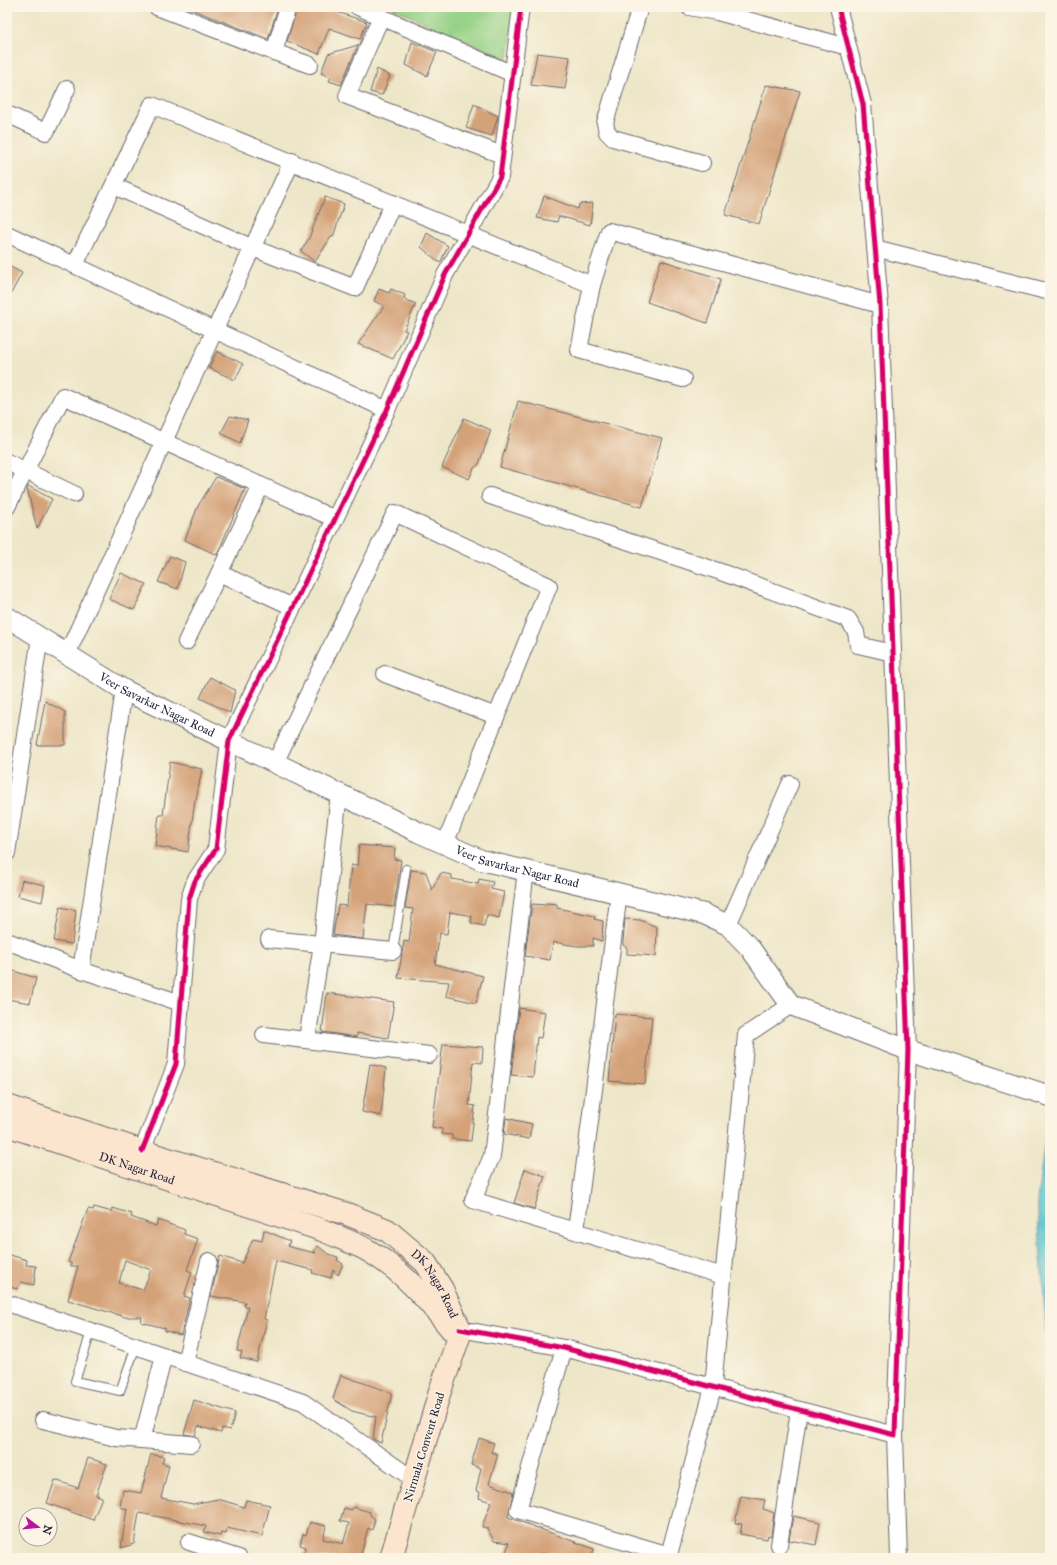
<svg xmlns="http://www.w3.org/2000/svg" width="1057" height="1565" font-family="'IM FELL Great Primer',serif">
<rect width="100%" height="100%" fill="#fcf5e5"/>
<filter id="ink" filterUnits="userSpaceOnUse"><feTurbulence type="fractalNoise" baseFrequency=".025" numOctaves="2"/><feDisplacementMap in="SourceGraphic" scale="8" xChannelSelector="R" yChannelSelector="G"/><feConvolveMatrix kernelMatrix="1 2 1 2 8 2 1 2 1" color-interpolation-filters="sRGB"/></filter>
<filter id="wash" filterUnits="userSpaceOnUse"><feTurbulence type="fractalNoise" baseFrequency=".012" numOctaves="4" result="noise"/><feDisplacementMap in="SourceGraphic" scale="16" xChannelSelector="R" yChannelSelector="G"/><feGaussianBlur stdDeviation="0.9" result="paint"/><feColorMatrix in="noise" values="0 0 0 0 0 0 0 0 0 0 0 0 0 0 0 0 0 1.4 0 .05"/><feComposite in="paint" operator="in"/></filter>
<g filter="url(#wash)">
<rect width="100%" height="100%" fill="#eee6c8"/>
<polygon fill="#95d186" stroke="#5c7a60" points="391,7 516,7 507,60"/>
<polygon fill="#53c1cb" stroke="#3a7283" points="1050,1121 1050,1385 1037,1200 1045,1140"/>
<g id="blocks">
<g fill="#d4a279" fill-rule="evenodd">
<polygon points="186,7 278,7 268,39"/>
<polygon points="297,7 322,7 367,22 360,39 329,28 319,54 287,41"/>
<polygon points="412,42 437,52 427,76 406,65"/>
<polygon points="358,45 341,85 329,81 331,77 321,73 328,54"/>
<polygon points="537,53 570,57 565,89 531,85"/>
<polygon points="377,69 390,76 382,95 370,92"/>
<polygon points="766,85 800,91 759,224 725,215"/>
<polygon points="474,104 498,116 492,136 466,128"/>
<polygon points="544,196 578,209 579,204 593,203 590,225 559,216 557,222 537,218"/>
<polygon points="325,197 344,204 333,237 331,237 315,262 301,251 309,238"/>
<polygon points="427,233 448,246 440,263 421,247"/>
<polygon points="661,260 721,279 707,323 647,302"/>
<polygon points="7,265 22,273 7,301"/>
<polygon points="379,289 389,293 391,289 405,295 404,299 416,304 404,330 407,331 393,359 358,344 384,306 374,301"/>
<polygon points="217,351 243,364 235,380 209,368"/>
<polygon points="518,401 662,438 642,507 500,467"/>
<polygon points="230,416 248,420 240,443 221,433"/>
<polygon points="464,418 491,430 479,464 474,468 469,479 442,467"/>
<polygon points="216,477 245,489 217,555 185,540 198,506"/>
<polygon points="28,486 52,499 37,529 27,488"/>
<polygon points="170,556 185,562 178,589 158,582"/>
<polygon points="121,573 146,584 134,610 109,599"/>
<polygon points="210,677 235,690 230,713 200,698"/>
<polygon points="45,701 65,712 65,745 37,745"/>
<polygon points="170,762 202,769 196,800 195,800 188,852 155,846 159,815 163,815"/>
<polygon points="359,845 395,848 394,859 401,860 394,907 367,904 363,939 333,935 338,905 347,906 351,865 357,866"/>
<polygon points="411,870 426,872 432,890 441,873 452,875 452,879 478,884 479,879 493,882 491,889 504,892 499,918 487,915 484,926 471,923 472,916 450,912 447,934 440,933 435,964 483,976 476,1003 446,996 449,982 398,978 404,941 409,942 413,909 405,908"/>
<polygon points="22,880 45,885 42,902 18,896"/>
<polygon points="546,903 557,904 557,908 595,916 594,919 603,921 602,941 593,938 593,946 577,946 553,942 550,960 525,956 532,904 546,905"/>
<polygon points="60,907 76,910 72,944 54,941"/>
<polygon points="625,919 640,920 657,927 656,956 627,954 627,948 623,945 623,942"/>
<polygon points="7,969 36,978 30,1003 7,999"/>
<polygon points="327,993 394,1002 388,1038 357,1033 357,1037 322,1032"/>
<polygon points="519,1008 545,1012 541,1038 537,1037 533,1077 511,1075"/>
<polygon points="615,1014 652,1017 645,1084 609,1081"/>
<polygon points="443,1044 483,1047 482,1063 473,1062 469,1105 475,1106 471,1141 452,1139 452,1135 442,1134 442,1129 432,1127"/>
<polygon points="370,1064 386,1068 381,1116 362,1112"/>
<polygon points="506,1118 532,1124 529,1139 504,1134"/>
<polygon points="525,1169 545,1176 534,1209 514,1203"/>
<path d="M 94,1207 L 112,1212 L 113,1208 L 132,1214 L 131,1217 L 156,1226 L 158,1220 L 185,1230 L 184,1234 L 198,1239 L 187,1270 L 192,1272 L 184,1296 L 190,1298 L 181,1335 L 165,1331 L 165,1328 L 141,1322 L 142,1317 L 125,1317 L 68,1300 L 78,1266 L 71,1266 L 71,1263 L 68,1262 L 88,1209 L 93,1210 ZM 125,1260 L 151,1270 L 143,1290 L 119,1283 Z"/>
<polygon points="264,1230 290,1241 288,1246 293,1248 316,1253 314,1251 318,1246 328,1254 338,1257 337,1260 343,1264 338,1275 333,1270 331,1278 312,1273 313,1270 276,1261 264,1319 267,1320 257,1362 240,1358 242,1352 237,1351 248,1307 244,1306 245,1302 211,1296 220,1256 242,1263 253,1239 262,1241"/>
<polygon points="10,1255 27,1260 26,1265 36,1266 34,1285 21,1282 17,1289 7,1286 7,1266"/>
<polygon points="341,1375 392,1393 381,1443 373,1439 376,1417 352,1411 333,1399"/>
<polygon points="194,1400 235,1413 230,1430 222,1428 221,1433 198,1426 195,1436 184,1434"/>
<polygon points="479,1438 494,1443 491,1452 498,1454 489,1484 513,1492 508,1517 594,1549 591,1558 555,1558 542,1553 540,1558 504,1558 509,1543 494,1541 487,1528 482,1527 491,1502 479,1498 480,1492 476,1491 481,1468 471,1465"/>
<polygon points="151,1454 164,1457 162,1463 169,1465 161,1498 193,1504 218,1499 244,1507 246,1500 270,1505 262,1536 227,1528 226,1534 221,1533 220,1536 204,1532 206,1526 139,1513 134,1544 121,1548 127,1509 120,1507 123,1490 141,1493"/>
<polygon points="88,1458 107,1464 96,1495 102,1497 93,1520 47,1503 55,1480 78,1488"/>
<polygon points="741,1496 765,1500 763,1509 774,1513 771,1536 768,1535 767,1539 740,1534 742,1524 735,1523"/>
<polygon points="353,1507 370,1512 370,1515 375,1519 372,1530 368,1528 360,1558 316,1558 303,1555 306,1547 300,1545 303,1534 306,1535 310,1522 326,1526 323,1539 343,1544 349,1523 340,1521 344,1508 352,1510"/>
<polygon points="793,1516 820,1522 816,1545 789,1540"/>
</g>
</g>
</g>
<g filter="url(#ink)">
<use href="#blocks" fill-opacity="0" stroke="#69676c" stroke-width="1"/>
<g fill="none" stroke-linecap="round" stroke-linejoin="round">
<defs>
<g id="service">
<polyline points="393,951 406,869"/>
<polyline points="91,1332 75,1381 120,1391 136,1346"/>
</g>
<g id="minor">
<polyline points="157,7 274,52 288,7"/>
<polyline points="358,7 513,74"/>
<polyline points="640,7 605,123 607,132 613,138 702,163"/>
<polyline points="689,7 717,12 848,47"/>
<polyline points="381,17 347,96 502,155"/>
<polyline points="274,52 310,65"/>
<polyline points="7,114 46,132 67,89"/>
<polyline points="114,186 253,248 355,288 393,203"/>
<polyline points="7,234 387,410"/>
<polyline points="875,248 1050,292"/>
<polyline points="75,265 152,105 592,285 609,231 880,305"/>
<polyline points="592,285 579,350 683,379"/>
<polyline points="7,462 74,494"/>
<polyline points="490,496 718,571 848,619 856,632 858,645 893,653"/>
<polyline points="7,507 63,396 335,519"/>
<polyline points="219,573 293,607"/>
<polyline points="186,642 261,486"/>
<polyline points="67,654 292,161"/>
<polyline points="385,674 496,716"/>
<polyline points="275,763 395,513 549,586 445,844"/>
<polyline points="7,853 40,637"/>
<polyline points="526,870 492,1156 473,1200 723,1276"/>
<polyline points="728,925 790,784"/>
<polyline points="269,939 393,951"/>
<polyline points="7,941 81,970 124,690"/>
<polyline points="81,970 181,1003"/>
<polyline points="264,1035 429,1055"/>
<polyline points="307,1039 322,944 339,794"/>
<polyline points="142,1151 176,1064 189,899 195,881 216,849 229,741 387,410 445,275 500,177 521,7"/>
<polyline points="576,1231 619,893"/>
<polyline points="7,1303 303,1402 413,1479"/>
<polyline points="460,1329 564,1348 895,1435 908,1050 880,305 863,104 838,7"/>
<polyline points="564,1348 518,1510 669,1555 713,1387 746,1035 791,1005"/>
<polyline points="185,1363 209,1261"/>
<polyline points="43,1420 116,1438 191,1444"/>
<polyline points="895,1435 899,1558"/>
<polyline points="142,1440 164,1356"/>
<polyline points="189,1542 239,1558"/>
<polyline points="779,1545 799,1410"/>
</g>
<g id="tertiary">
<path id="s1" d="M 7,617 L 124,690 L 418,832 L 481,860 L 704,914 L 728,925 L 750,948 L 791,1005 L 908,1050 L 1050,1096"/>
</g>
<g id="secondary">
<path id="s2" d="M 7,1106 L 142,1151 L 347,1214 L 387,1230 L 425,1262 L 442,1289 L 460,1329 L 459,1337 L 440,1391 L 391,1558"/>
<path id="s3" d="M 7,1125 L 322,1230 C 337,1237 353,1242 367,1250 C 401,1269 427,1299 451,1329"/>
</g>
</defs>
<use href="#service" stroke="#69676c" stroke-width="10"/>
<use href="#minor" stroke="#69676c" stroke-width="18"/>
<use href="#tertiary" stroke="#69676c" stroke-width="22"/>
<use href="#secondary" stroke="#69676c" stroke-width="24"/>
<use href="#service" stroke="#fff" stroke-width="8"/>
<use href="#minor" stroke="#fff" stroke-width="16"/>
<use href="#tertiary" stroke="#fff" stroke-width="20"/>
<use href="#secondary" stroke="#fce5cf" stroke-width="22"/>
<defs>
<g id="cycleway">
<polyline points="142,1151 176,1064 189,899 195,881 216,849 229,741 387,410 445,275 500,177 521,7"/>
<polyline points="460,1329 564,1348 895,1435 908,1050 880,305 863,104 838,7"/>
</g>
</defs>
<use href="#cycleway" stroke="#fcf5e5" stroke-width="8"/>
<use href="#cycleway" stroke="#d6006c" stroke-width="5"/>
</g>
</g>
<g text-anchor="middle" stroke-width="3" stroke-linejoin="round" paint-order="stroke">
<g font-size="12" fill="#22223b" stroke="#fcf5e5">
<text dy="4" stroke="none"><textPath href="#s1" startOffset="174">Veer Savarkar Nagar Road</textPath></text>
<text dy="4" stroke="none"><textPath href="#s1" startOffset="570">Veer Savarkar Nagar Road</textPath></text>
<text dy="4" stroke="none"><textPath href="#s3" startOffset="137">DK Nagar Road</textPath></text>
<text dy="4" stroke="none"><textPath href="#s2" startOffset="473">DK Nagar Road</textPath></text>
<text transform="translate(424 1447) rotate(-73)" y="4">Nirmala Convent Road</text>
</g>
</g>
<rect width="1057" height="1565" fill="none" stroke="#fcf5e5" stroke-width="24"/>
<g transform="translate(38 1527) rotate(106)"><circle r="19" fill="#fcf5e5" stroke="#a5a1a1"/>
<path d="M0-3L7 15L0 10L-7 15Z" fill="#b5179e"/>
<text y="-6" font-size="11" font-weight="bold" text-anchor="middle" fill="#22223b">N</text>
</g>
</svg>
